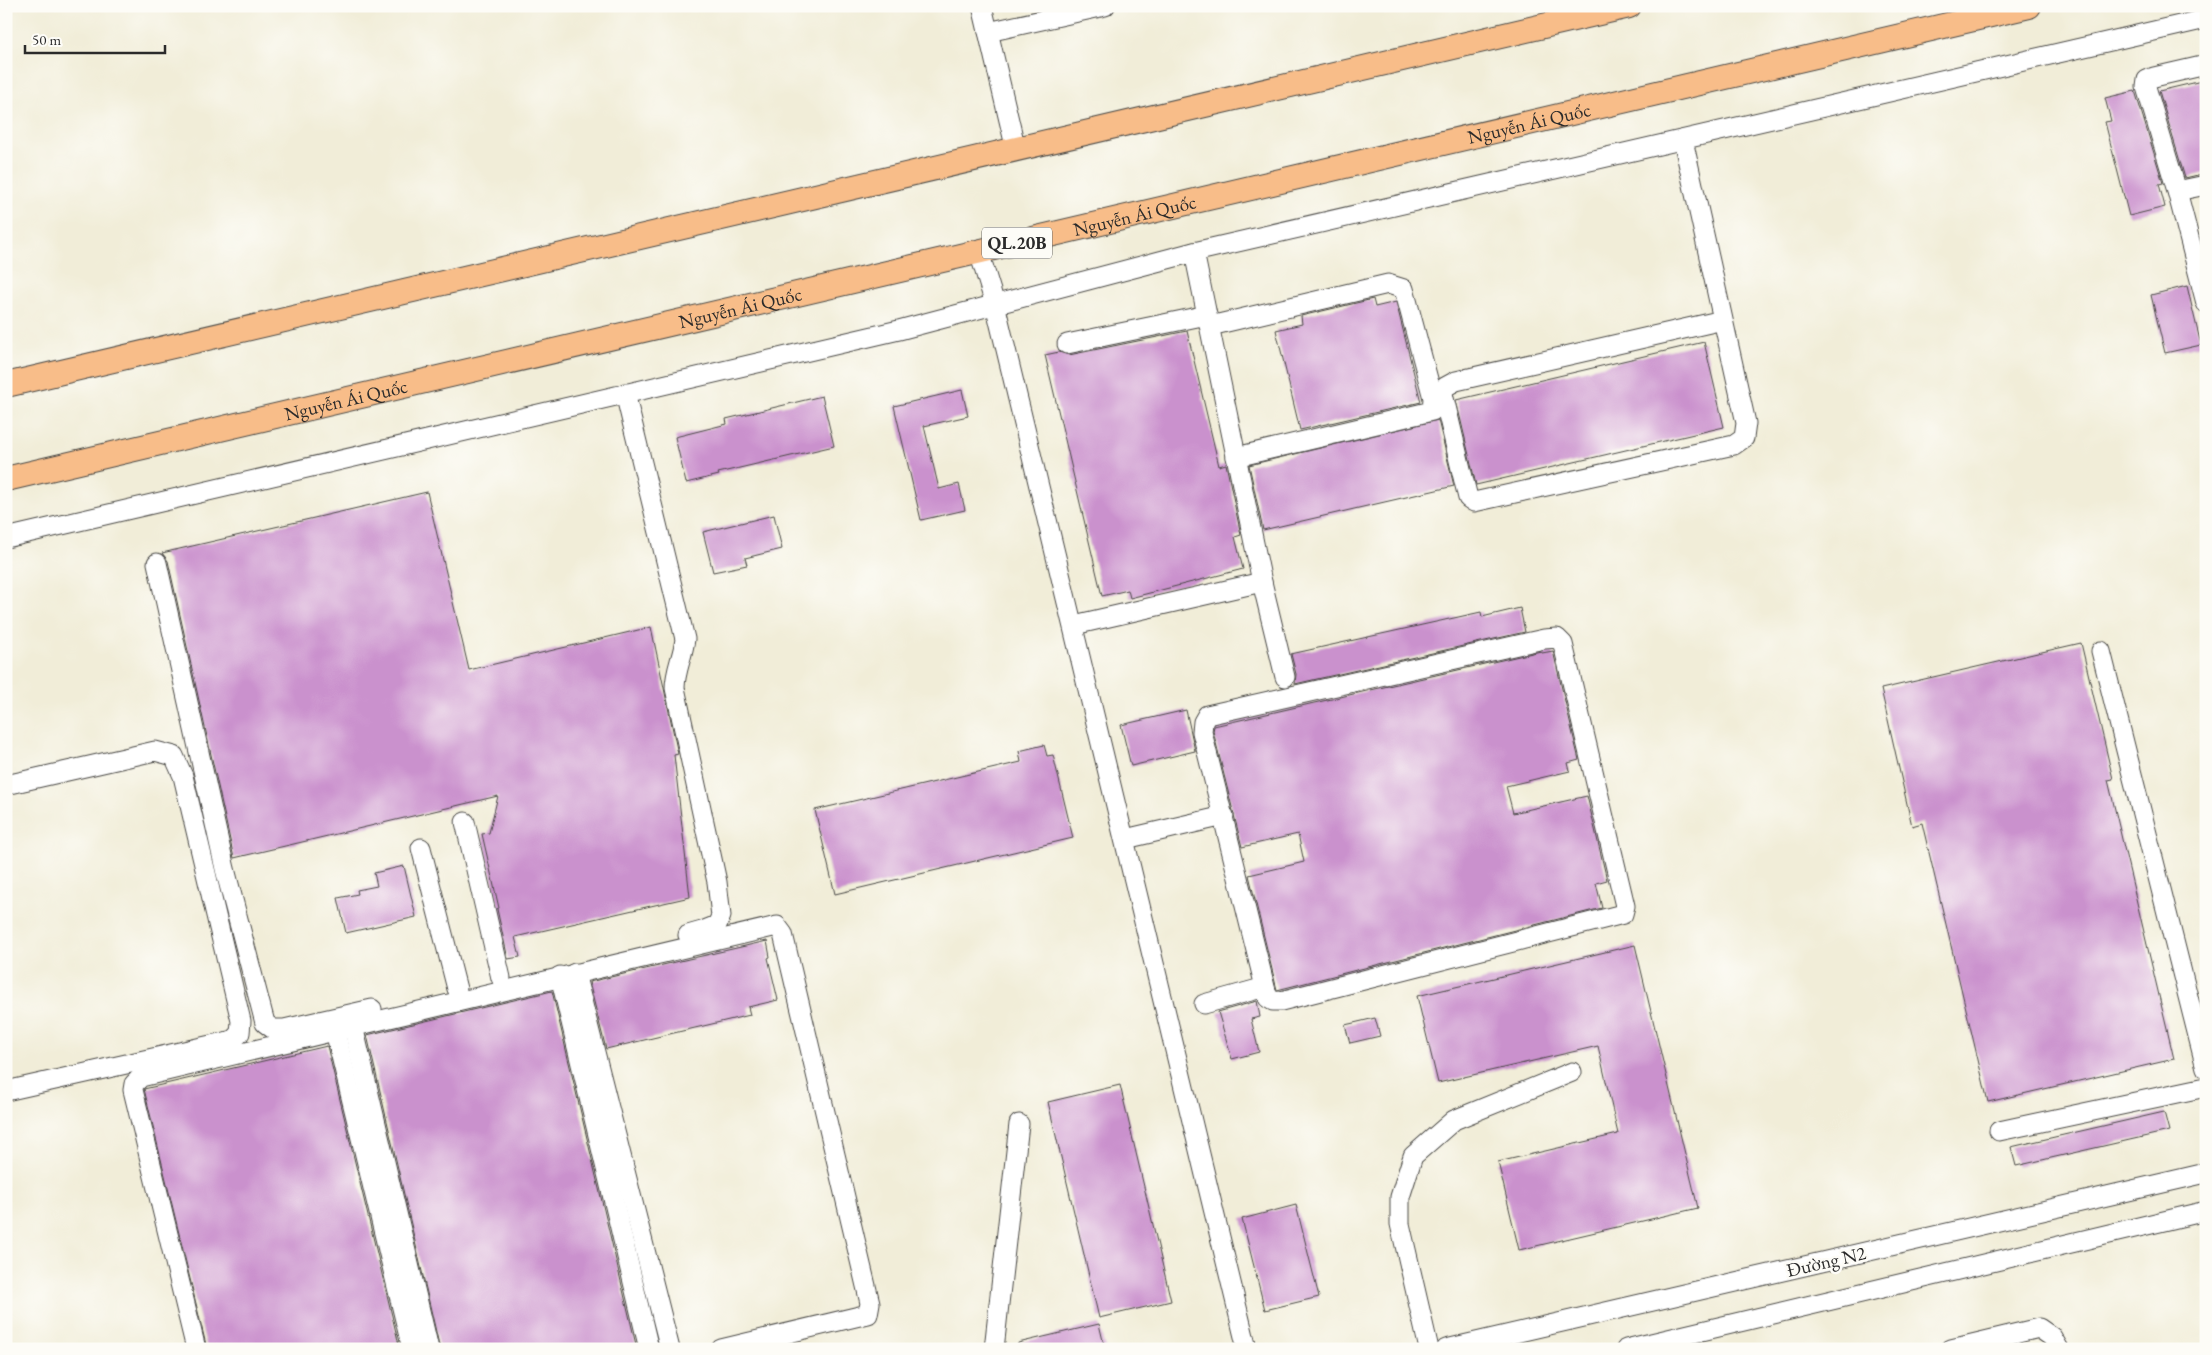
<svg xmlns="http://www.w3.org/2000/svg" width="2212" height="1355" font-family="'EB Garamond',serif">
<rect width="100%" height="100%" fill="#fdfcf7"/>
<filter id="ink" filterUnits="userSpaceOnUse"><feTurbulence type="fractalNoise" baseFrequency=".02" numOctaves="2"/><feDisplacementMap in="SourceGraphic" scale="10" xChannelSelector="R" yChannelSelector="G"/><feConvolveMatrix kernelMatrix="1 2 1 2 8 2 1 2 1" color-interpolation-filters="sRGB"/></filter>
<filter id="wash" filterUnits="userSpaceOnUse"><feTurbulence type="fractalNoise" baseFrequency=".0096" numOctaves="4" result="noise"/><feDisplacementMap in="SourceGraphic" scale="20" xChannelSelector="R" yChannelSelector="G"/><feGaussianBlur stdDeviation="1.12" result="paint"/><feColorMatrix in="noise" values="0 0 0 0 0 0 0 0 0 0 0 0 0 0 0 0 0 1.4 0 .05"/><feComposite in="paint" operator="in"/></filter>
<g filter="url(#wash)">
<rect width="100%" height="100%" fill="#f1edd8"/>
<g id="blocks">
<g fill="#ca91cd">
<polygon points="2206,80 2206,173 2185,178 2159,91"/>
<polygon points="2135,91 2163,183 2159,184 2165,207 2129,216 2105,122 2111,121 2105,98"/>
<polygon points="2187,286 2201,345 2165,353 2151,295"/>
<polygon points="1373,299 1375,307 1396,302 1421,402 1300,430 1276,330 1302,324 1301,316"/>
<polygon points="1187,331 1219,466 1226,464 1241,535 1235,537 1243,569 1130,598 1128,590 1102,596 1045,355 1059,352 1069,355"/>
<polygon points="1704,342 1724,427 1476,485 1456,400"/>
<polygon points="962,390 968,416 924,426 939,489 959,484 965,510 921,520 894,406"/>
<polygon points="822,396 834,446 718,473 719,475 686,483 675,437 727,424 726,419"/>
<polygon points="1438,420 1454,486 1263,530 1249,465"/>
<polygon points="427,492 469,670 651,627 678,754 674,755 690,897 515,937 520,957 508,959 497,909 499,908 482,834 489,833 498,796 234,858 168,561 162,553"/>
<polygon points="774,515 782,549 745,558 747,565 713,572 703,532"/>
<polygon points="1520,608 1525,632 1295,684 1296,674 1291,654 1481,612 1482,617"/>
<polygon points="2081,643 2113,779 2108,780 2174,1059 1988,1102 1922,823 1912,826 1881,689"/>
<polygon points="1541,651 1542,653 1553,651 1579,760 1568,763 1570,771 1506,786 1513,813 1587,796 1607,880 1596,883 1602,908 1277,990 1249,875 1304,862 1298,834 1242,847 1213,731 1214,726"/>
<polygon points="1186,710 1195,751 1131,766 1121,725"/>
<polygon points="1044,745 1047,756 1053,755 1073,838 835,894 815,810 1021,762 1019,751"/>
<polygon points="404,866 416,917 346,933 338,898 358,894 357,890 377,886 374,873"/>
<polygon points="767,941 770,957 768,958 778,1000 748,1007 750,1015 606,1049 589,982"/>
<polygon points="1635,945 1698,1208 1519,1250 1498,1162 1618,1134 1598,1046 1438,1083 1417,996"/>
<polygon points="552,991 637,1349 440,1349 367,1035"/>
<polygon points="1257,1001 1260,1017 1251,1019 1259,1052 1232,1059 1218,1012"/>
<polygon points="1375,1018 1380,1036 1350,1043 1345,1025"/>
<polygon points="327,1046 400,1349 207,1349 144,1089"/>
<polygon points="1120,1085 1171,1301 1099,1318 1048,1102"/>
<polygon points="2164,1112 2169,1131 2016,1166 2011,1147"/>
<polygon points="1296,1205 1319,1297 1265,1310 1242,1219"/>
<polygon points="1099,1324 1105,1349 1018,1349 1018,1343"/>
</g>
</g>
</g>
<g filter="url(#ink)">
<use href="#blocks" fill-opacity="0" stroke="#494845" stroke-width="1"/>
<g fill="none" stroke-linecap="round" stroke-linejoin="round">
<defs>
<g id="minor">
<polyline points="982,6 1016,150"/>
<polyline points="988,32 1105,6"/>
<polyline points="2206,65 2154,77 2147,80 2146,87 2177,191 2206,303"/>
<polyline points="1683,140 1746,423 1744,438 1734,445 1474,502 1468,498 1443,394 1445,387 1456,381 1723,320"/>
<polyline points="2177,191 2206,185"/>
<polyline points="979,252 995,304 1247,1349"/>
<polyline points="1194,252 1262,582 1285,677"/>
<polyline points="1210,326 1388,284 1404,289 1433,398 1432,411 1236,457"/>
<polyline points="1067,344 1207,315"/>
<path d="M 625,393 L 685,639 C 683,656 675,671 675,688 L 717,882 L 721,916 L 717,925 L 702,931 L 688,935"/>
<polyline points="6,538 899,330 1194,252 2206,19"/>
<polyline points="157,563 225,869 265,1023 273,1029 284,1029 372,1009"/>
<polyline points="1074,625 1262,582"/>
<polyline points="2101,651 2206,1068"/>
<polyline points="6,785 155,751 174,756 183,776 241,1021 240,1033 233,1040 6,1091"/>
<polyline points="465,822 501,978"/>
<polyline points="1125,839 1224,816"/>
<polyline points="421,848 457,989"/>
<polyline points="575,973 670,1349"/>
<polyline points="560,976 649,1349"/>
<polyline points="1204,1004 1265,987 1202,732 1203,722 1207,715 1544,639 1557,638 1563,644 1625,906 1623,914 1281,1001 1273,1001 1268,998 1265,987"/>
<polyline points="353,1026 429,1349"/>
<polyline points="335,1031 412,1349"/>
<polyline points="1999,1131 2206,1087"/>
<polyline points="196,1349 133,1090 134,1084 141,1077 777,926 783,934 870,1303 868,1314 721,1349"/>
<polyline points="994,1349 1019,1124"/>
<polyline points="1429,1349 1400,1224 1400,1197 1413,1156 1454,1120 1572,1072"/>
<polyline points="1446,1349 2206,1173"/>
<polyline points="1626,1349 2206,1211"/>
<polyline points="1951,1349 2039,1328 2052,1337 2059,1349"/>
</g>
<g id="major">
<polyline points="6,385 1629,6"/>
<path id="s1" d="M 6,479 L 2029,6"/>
</g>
</defs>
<use href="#minor" stroke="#494845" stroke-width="21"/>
<use href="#major" stroke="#494845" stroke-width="26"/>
<use href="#minor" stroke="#fff" stroke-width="19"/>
<use href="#major" stroke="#f8bd89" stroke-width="24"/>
</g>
</g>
<g text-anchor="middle" stroke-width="5" stroke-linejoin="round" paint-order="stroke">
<rect fill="#fdfcf7" stroke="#6a6a68" stroke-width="1" x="982" y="227.5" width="70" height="31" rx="4"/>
<g font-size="18" font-weight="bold" fill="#2b2b2b">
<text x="1017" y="249">QL.20B</text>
</g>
<g font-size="19" fill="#2b2b2b" stroke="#fdfcf7">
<text dy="7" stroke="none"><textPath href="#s1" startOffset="1564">Nguyễn Ái Quốc</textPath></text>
<text dy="7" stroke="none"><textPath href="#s1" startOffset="1159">Nguyễn Ái Quốc</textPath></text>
<text dy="7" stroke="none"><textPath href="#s1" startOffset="754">Nguyễn Ái Quốc</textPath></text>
<text dy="7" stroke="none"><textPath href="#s1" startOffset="349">Nguyễn Ái Quốc</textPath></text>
<text transform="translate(1826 1261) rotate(-13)" y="7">Đường N2</text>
</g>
</g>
<rect width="2212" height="1355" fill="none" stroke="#fdfcf7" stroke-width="25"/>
<path d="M25 45v8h140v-8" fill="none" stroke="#2b2b2b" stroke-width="2.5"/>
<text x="32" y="45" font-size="15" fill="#2b2b2b" stroke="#fdfcf7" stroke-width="4" paint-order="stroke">50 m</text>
</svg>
